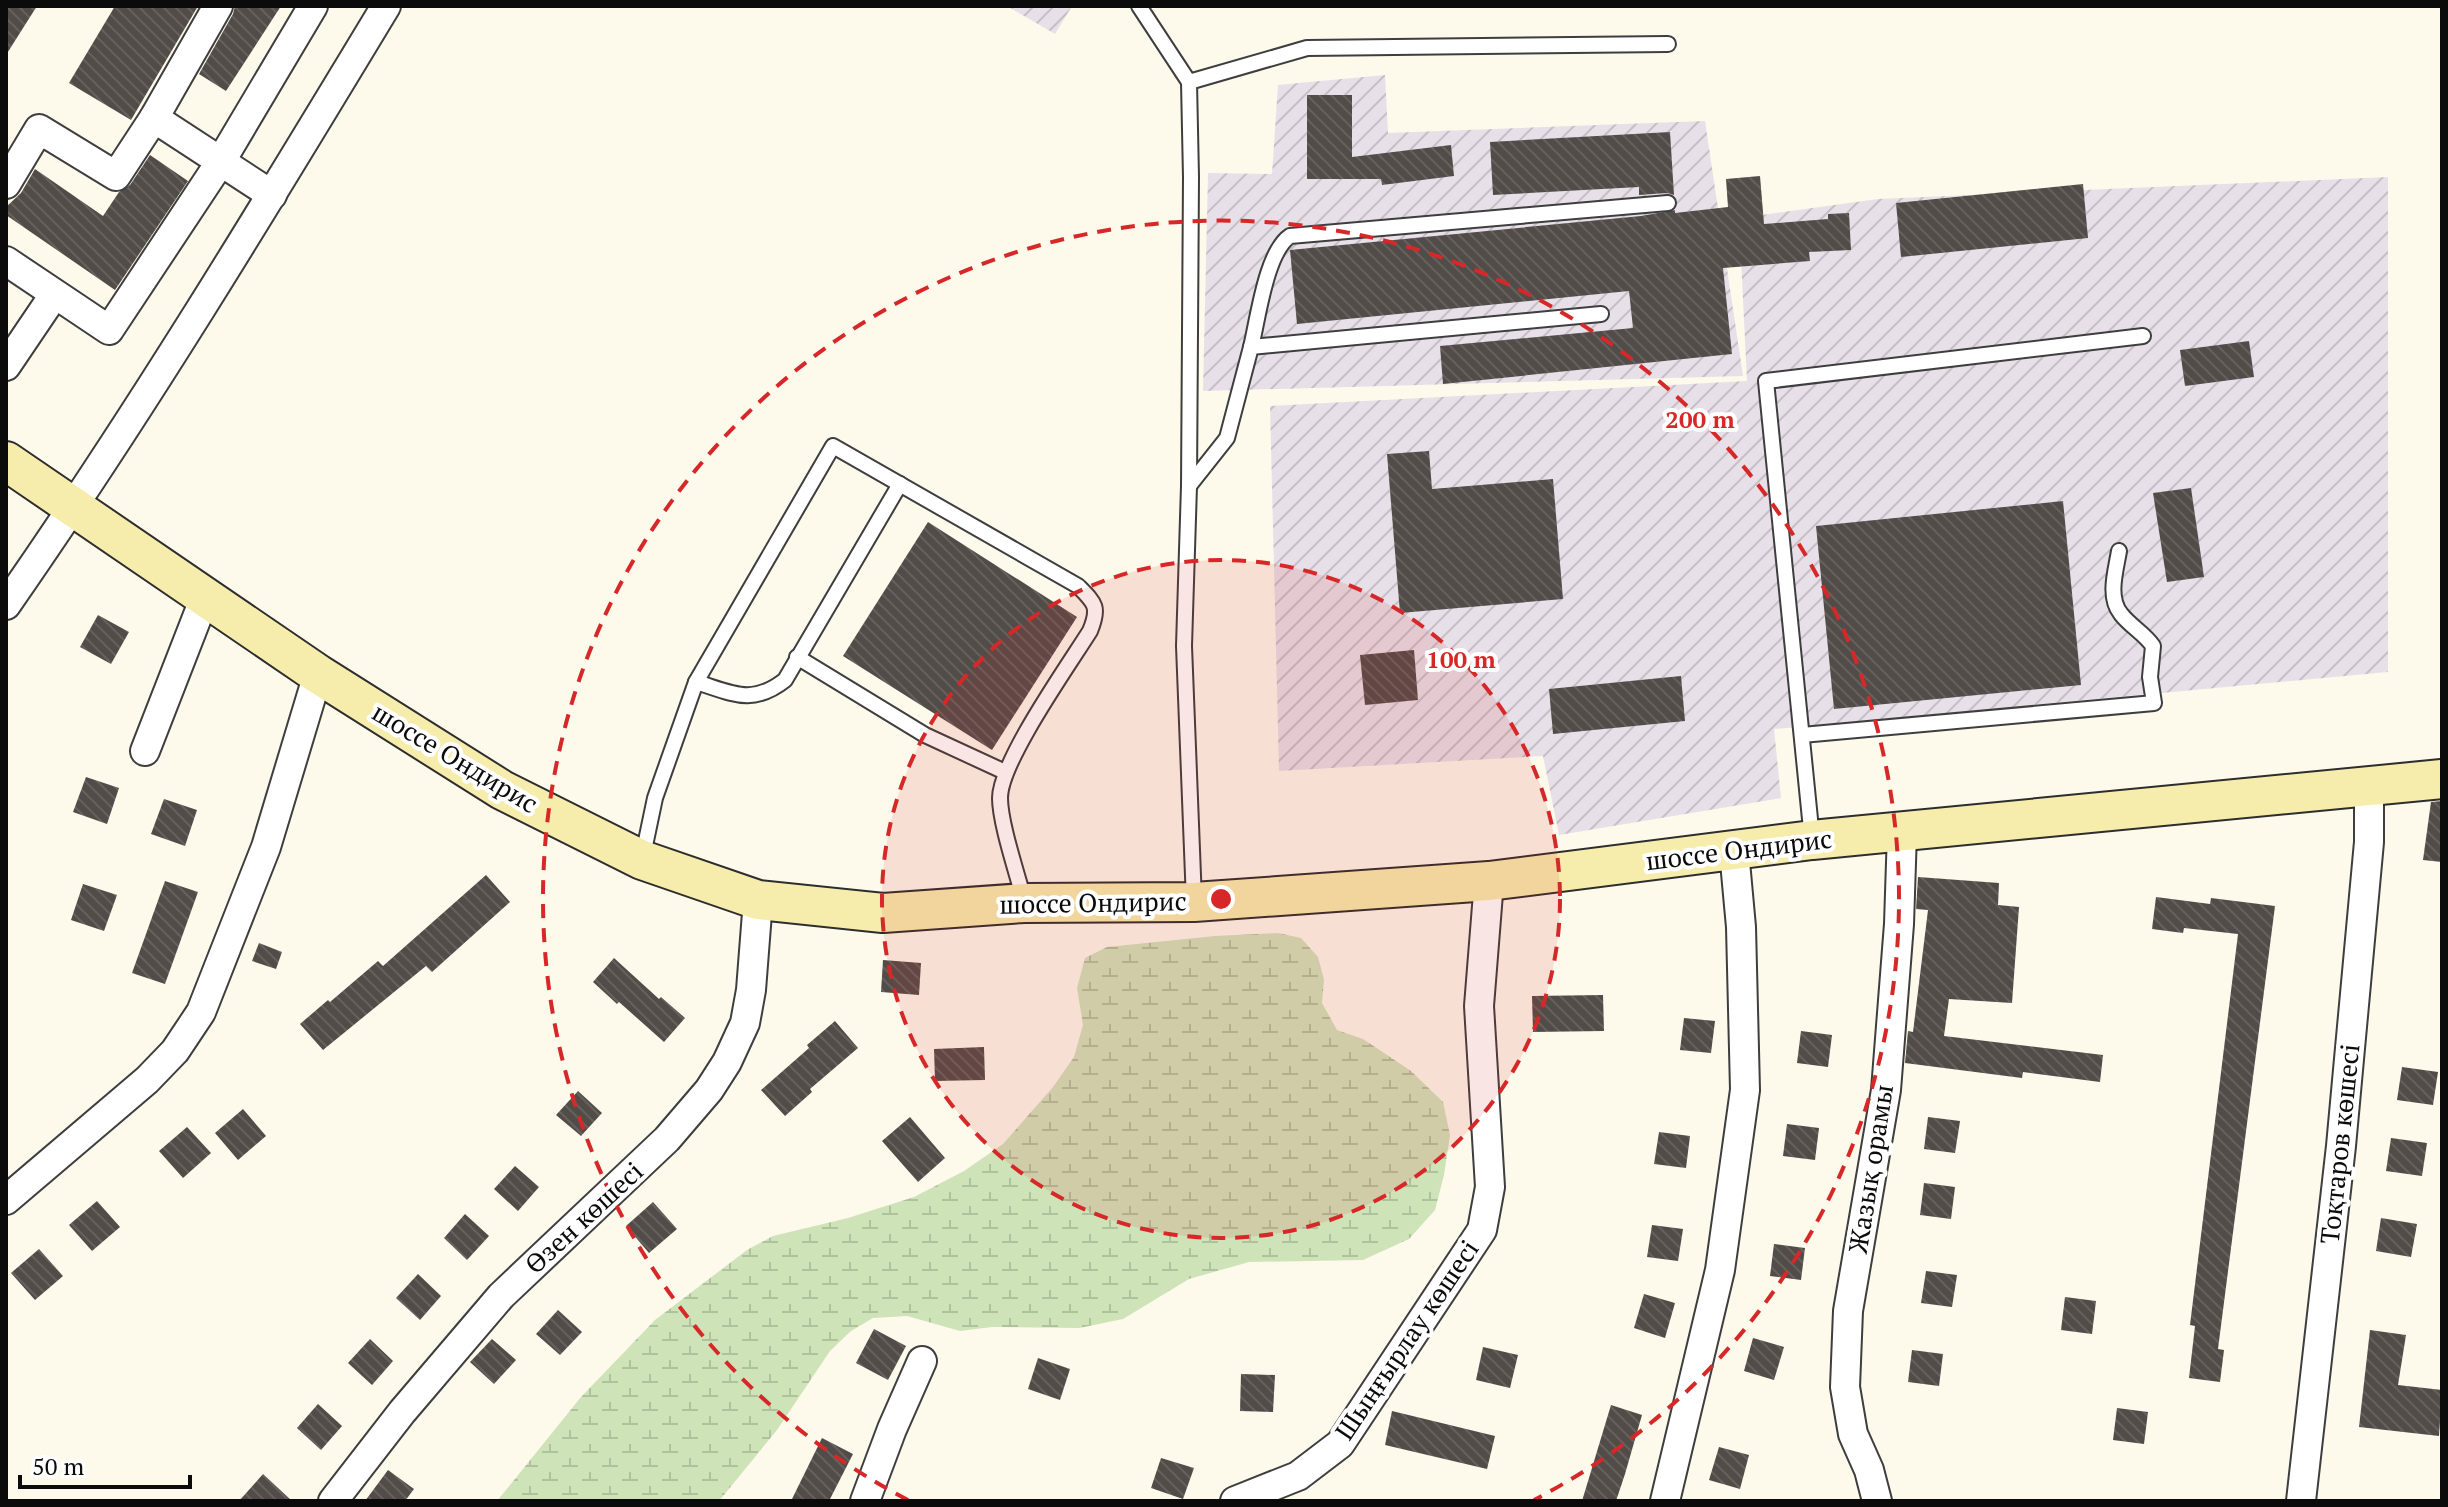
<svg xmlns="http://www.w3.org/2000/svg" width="2448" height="1507" font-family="'PT Serif',serif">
<defs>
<pattern id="industrial-furrows" width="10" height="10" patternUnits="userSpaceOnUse" patternTransform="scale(2)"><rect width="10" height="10" fill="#e8e0e9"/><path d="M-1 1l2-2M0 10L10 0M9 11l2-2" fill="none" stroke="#c6bfc6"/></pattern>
<pattern id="wetland-marsh" width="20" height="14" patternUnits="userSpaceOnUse" patternTransform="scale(2)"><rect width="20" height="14" fill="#cfe3b9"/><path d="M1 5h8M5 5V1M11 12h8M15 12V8" fill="none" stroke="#b0c19e"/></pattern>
<pattern id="building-back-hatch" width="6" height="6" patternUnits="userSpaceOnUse" patternTransform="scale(2)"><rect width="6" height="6" fill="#524c48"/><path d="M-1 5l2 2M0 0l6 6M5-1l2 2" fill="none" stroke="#66615e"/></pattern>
</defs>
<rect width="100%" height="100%" fill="#fdf9eb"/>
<g fill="url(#industrial-furrows)">
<polygon points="1007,6 1072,6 1055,34"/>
<polygon points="1385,75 1388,133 1705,121 1743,376 1203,391 1208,173 1272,174 1278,85"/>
<polygon points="2388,177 2388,672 1774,729 1781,798 1559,835 1543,756 1279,771 1270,406 1747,381 1739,218 1878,199"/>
</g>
<polygon fill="url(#wetland-marsh)" points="1278,933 1301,938 1318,957 1324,980 1322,1003 1337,1030 1363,1039 1411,1071 1443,1102 1450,1135 1444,1175 1435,1210 1409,1239 1363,1260 1249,1262 1189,1279 1123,1319 1079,1328 992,1327 960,1331 907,1316 873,1318 851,1331 830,1351 777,1430 719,1501 497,1501 581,1397 655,1320 747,1250 773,1236 848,1218 914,1197 964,1171 1003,1144 1053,1087 1074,1057 1083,1025 1077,988 1085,958 1107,947 1215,936"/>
<g fill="url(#building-back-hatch)">
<polygon points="6,6 37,6 6,55"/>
<polygon points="115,6 198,6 131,120 69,83"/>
<polygon points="235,6 281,6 226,91 199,74 233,14"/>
<polygon points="1307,95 1352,95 1352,157 1451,145 1454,176 1382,185 1381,179 1307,179"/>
<polygon points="1670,132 1674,195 1667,193 1639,195 1639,187 1493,195 1490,142"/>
<polygon points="150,155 188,181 115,290 6,215 6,207 21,193 35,169 103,216 119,192 130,185"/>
<polygon points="1760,176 1764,224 1828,219 1828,214 1849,213 1851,250 1809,252 1810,261 1723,268 1732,354 1443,384 1440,346 1633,328 1629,291 1297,324 1290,250 1641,216 1675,210 1675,213 1728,207 1726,179"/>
<polygon points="2083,184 2088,238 1901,257 1896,203"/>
<polygon points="2249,341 2254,377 2185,386 2180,350"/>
<polygon points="1429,451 1432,489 1553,479 1563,599 1400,613 1387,454"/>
<polygon points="2191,488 2204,577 2167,582 2153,493"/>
<polygon points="2063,501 2081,685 1834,709 1816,526"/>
<polygon points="928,522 1077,617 992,750 843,656"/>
<polygon points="98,615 129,632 111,664 80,647"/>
<polygon points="1414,650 1418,700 1365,705 1360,655"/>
<polygon points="1681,676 1685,721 1553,734 1549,689"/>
<polygon points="86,777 119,788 107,824 73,812"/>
<polygon points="164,799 197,810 185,846 151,834"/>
<polygon points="2442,801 2442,862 2423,860 2431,802"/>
<polygon points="486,875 510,902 432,972 426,966 323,1050 300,1024 328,1000 330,1002 378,961 383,966"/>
<polygon points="1918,877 1999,883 1998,905 2019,907 2012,1003 1949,999 1944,1036 2103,1055 2100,1082 2023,1072 2022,1078 1905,1063 1908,1031 1913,1032 1928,910 1916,909"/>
<polygon points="165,881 198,892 165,984 132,973"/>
<polygon points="83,884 117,895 104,931 71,920"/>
<polygon points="2156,897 2210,904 2211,898 2275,906 2218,1349 2224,1350 2220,1382 2189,1378 2195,1326 2190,1325 2238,934 2184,928 2183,933 2152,929"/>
<polygon points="259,943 282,952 276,969 252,961"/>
<polygon points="614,958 659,999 661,997 685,1018 664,1042 619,1002 617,1004 593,982"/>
<polygon points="883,960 921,963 919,995 881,992"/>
<polygon points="1603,995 1604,1031 1533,1032 1532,996"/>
<polygon points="1684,1018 1715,1021 1711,1053 1680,1050"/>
<polygon points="835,1021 858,1048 810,1089 812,1092 785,1116 761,1090 809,1048 807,1045"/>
<polygon points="1801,1031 1832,1035 1828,1067 1797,1063"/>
<polygon points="984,1047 985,1080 935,1081 934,1049"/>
<polygon points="2402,1067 2438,1072 2433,1105 2397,1100"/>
<polygon points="578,1091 602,1113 581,1136 556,1115"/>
<polygon points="243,1109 266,1136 238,1160 215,1133"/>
<polygon points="910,1117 945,1158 918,1182 882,1141"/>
<polygon points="1928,1117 1960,1121 1955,1153 1924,1149"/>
<polygon points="1787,1124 1819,1128 1815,1160 1783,1156"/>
<polygon points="187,1127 211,1153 183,1178 159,1151"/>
<polygon points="1659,1132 1690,1136 1686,1168 1654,1164"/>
<polygon points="2391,1138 2427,1143 2422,1176 2386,1171"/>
<polygon points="515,1166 539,1187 518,1211 494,1189"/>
<polygon points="1924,1183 1955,1187 1951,1219 1920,1215"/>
<polygon points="97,1201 120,1227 92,1251 69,1225"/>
<polygon points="653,1202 677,1229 649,1253 626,1226"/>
<polygon points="465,1214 489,1236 467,1260 444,1238"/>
<polygon points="2381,1218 2417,1224 2411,1257 2376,1251"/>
<polygon points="1652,1225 1683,1229 1678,1261 1647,1257"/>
<polygon points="1774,1244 1805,1248 1801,1280 1770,1276"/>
<polygon points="39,1249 63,1276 35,1300 11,1273"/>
<polygon points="1926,1271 1957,1275 1952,1307 1921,1303"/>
<polygon points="418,1274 441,1296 420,1320 396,1298"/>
<polygon points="1644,1294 1675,1303 1665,1338 1634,1328"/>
<polygon points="2065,1297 2096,1301 2092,1334 2061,1330"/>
<polygon points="558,1310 582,1332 560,1355 536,1334"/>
<polygon points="874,1329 906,1346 888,1380 856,1363"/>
<polygon points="2370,1330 2406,1335 2398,1385 2442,1390 2439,1436 2359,1427"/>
<polygon points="1753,1338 1784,1347 1774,1380 1744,1371"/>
<polygon points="370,1339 393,1361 372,1385 348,1363"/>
<polygon points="492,1339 516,1360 494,1384 470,1362"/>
<polygon points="1483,1347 1518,1355 1510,1388 1476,1380"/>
<polygon points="1912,1350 1943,1354 1939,1386 1908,1382"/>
<polygon points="1038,1358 1070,1369 1060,1400 1028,1389"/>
<polygon points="1241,1374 1275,1375 1273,1412 1240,1411"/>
<polygon points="318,1404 342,1426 321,1450 297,1428"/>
<polygon points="1611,1405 1642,1415 1625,1474 1616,1501 1582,1501"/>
<polygon points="2117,1408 2148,1412 2144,1444 2113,1440"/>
<polygon points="1392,1411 1495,1436 1487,1469 1385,1445"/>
<polygon points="822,1438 853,1454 829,1501 791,1501"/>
<polygon points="1719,1447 1749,1455 1740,1489 1709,1480"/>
<polygon points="1161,1458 1194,1468 1183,1499 1151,1488"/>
<polygon points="388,1470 414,1489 405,1501 365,1501"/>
<polygon points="263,1474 292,1501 239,1501"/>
</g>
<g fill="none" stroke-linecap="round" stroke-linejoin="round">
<defs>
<g id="lane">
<polyline points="1139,6 1189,82 1191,177 1189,486 1184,646 1194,901"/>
<polyline points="1189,82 1307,48 1668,44"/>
<path d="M 1251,347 C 1258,319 1266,252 1290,236 L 1668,203"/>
<polyline points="1189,486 1227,438 1251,347 1601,314"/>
<polyline points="797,657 925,735 1005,772"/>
<path d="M 696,682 C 732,693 752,706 785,680 L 900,484"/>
<path d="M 1802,735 L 2154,703 L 2150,677 L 2153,646 C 2144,633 2130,626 2121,614 C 2107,597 2116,570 2119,551"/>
<polyline points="1812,839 1766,381 2143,336"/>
<path d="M 642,860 L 655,798 L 696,682 L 833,446 L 1078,586 C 1095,603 1100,607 1090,631 C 1068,666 1000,762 1000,798 C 1000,823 1017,873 1024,900"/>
</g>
<g id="street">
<polyline points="154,118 272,195"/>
<polyline points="6,184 39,129 116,176 154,118 218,6"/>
<polyline points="6,261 109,330 221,161 313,6"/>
<polyline points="6,366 54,295"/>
<path d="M 6,605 C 141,411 264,208 386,6"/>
<polyline points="145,751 205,597"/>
<polyline points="6,1200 147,1080 175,1051 201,1012 266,847 318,674"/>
<polyline points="333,1501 402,1412 501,1296 667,1139 709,1090 727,1062 745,1023 751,990 758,900"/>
<polyline points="865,1501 892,1429 922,1361"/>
<polyline points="1235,1501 1298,1476 1340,1444 1482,1230 1490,1187 1479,1006 1489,881"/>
<polyline points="1665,1501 1720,1270 1745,1090 1741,927 1734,851"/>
<polyline points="1877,1501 1869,1470 1853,1434 1845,1387 1848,1311 1886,1090 1899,924 1902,832"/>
<polyline points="2301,1501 2341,1146 2369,842 2369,786"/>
</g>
<polyline id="secondary" points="6,461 318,674 502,790 642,860 758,900 883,913 1024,903 1194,902 1489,881 1812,840 2442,779"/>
</defs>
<use href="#lane" stroke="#3e3e3e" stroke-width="18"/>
<use href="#street" stroke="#3e3e3e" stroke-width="32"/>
<use href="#secondary" stroke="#2d2d2d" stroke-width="42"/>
<use href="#lane" stroke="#fff" stroke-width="14"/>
<use href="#street" stroke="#fff" stroke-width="28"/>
<use href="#secondary" stroke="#f6edad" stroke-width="38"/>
</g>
<circle cx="1221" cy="899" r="339" fill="#d62828" fill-opacity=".12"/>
<g fill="none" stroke="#d62828" stroke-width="4" stroke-dasharray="14 10">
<circle cx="1221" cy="899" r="339"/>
<path d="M908 1500A678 678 0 1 1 1534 1500"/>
</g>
<g text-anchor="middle" stroke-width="8" stroke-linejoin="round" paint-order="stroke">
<g font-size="26" fill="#0b0b0b" stroke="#fff">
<text transform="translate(455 758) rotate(31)" y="9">шоссе Ондирис</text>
<text transform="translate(1739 850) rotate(-7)" y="9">шоссе Ондирис</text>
<text transform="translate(1093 903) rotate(-1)" y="9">шоссе Ондирис</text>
<text transform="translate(2340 1144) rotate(-84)" y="9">Тоқтаров көшесі</text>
<text transform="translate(1871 1169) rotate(-81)" y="9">Жазық орамы</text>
<text transform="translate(584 1218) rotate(-43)" y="9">Өзен көшесі</text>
<text transform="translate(1407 1340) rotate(-56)" y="9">Шыңғырлау көшесі</text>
</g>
</g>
<circle cx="1221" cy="899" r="12" fill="#d62828" stroke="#fff" stroke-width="4"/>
<g font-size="24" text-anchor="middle" font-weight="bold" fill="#d62828" stroke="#fff" stroke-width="8" stroke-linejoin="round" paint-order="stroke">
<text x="1700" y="428">200 m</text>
<text x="1461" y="668">100 m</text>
</g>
<rect width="2448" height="1507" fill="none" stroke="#0b0b0b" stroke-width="16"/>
<path d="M20 1475v12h170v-12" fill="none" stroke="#0b0b0b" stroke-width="4"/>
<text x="32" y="1475" font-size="24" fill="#0b0b0b" stroke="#ffffff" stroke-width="6" paint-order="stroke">50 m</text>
</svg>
